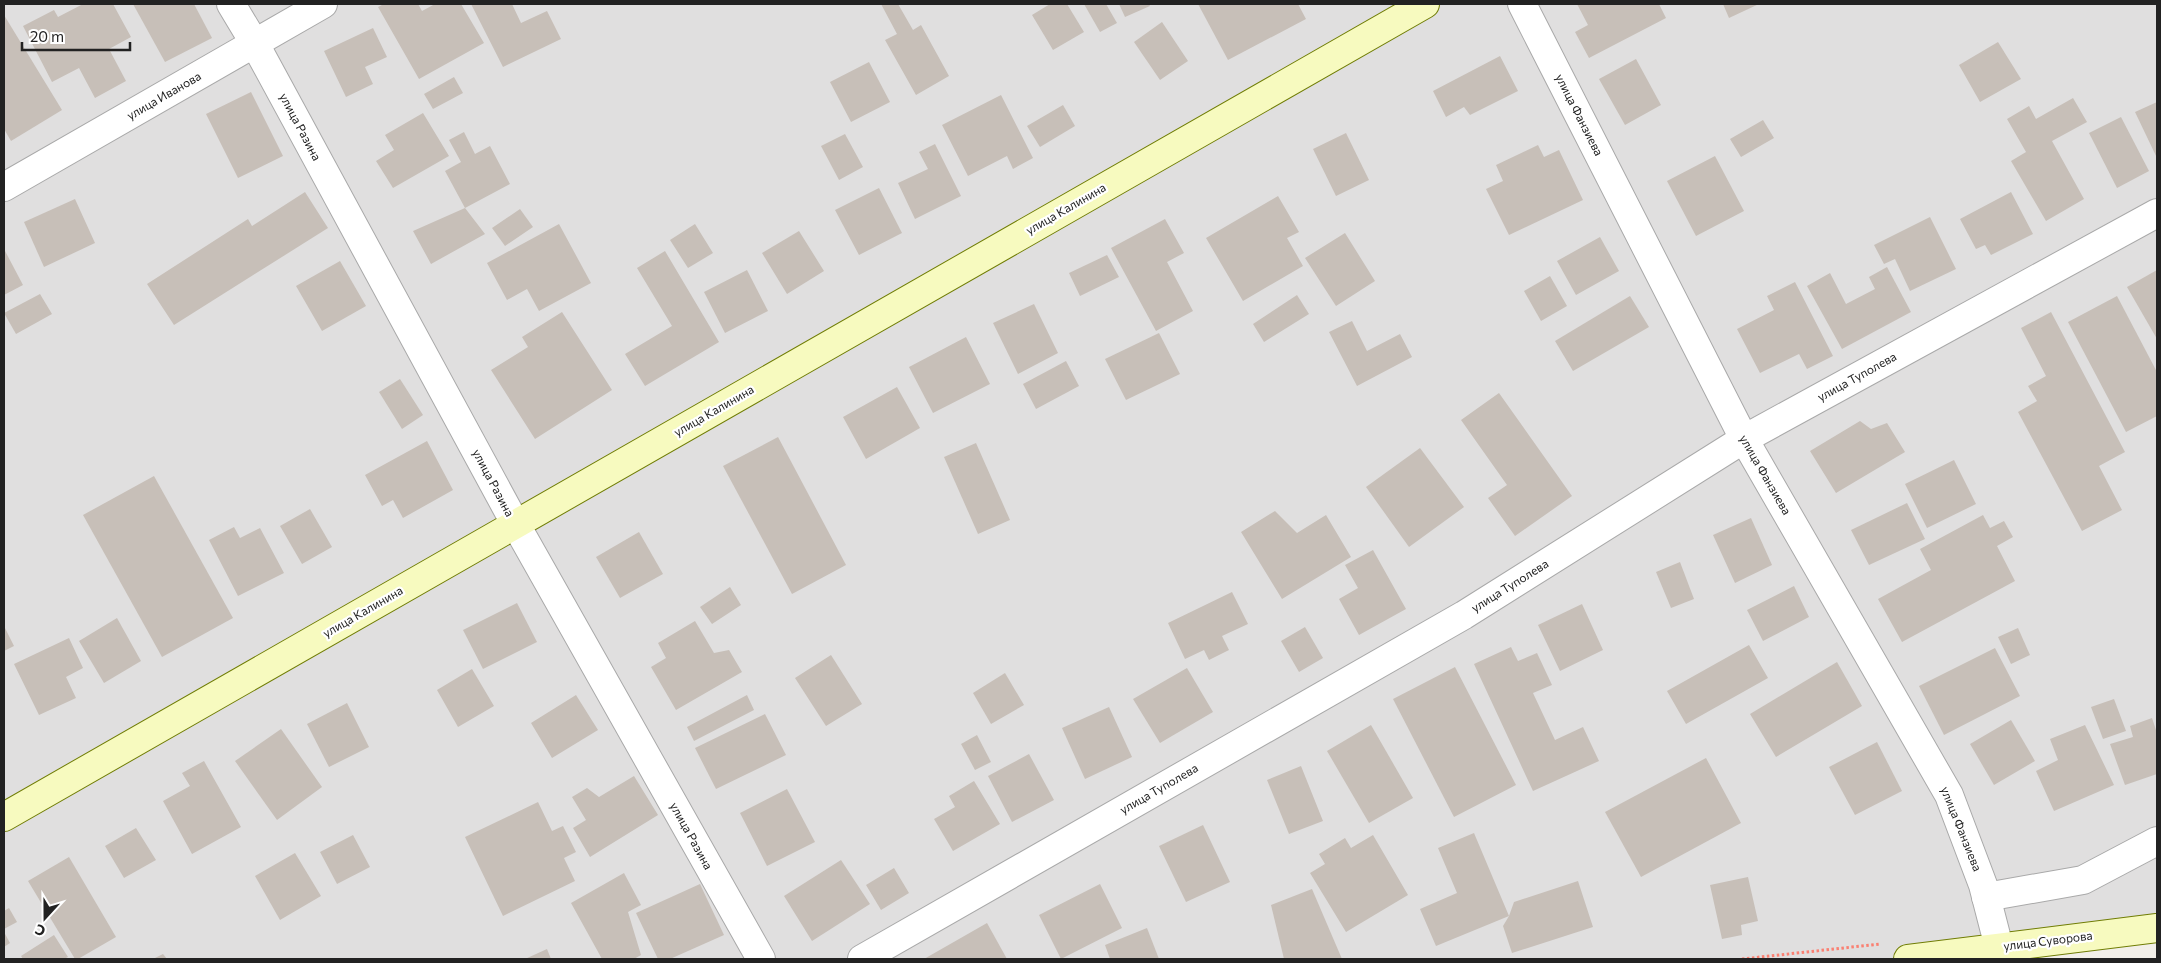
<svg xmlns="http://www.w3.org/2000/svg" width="2161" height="963" font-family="Commissioner,sans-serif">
<rect width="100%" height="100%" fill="#f2efe9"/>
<polygon fill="#e0dfdf" points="4,4 2157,4 2157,928 1908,959 4,959"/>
<g fill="#c7bfb8">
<polygon points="83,4 113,4 131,37 109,49 126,81 95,98 79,68 52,82 23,26 54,10 58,17"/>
<polygon points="133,4 194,4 212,38 165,62"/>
<polygon points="384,4 418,4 422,11 435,4 461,4 484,43 419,79 378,7"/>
<polygon points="471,4 512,4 521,23 547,11 561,39 503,67"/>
<polygon points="881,4 898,4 913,30 921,25 949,76 916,95 885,40 897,34"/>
<polygon points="1050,4 1067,4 1084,32 1053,50 1032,15"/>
<polygon points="1084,4 1106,4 1117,23 1100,32"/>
<polygon points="1119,4 1149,4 1150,6 1125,17"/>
<polygon points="1198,4 1298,4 1306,19 1228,60"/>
<polygon points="1577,4 1659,4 1666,18 1589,58 1575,32 1588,25"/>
<polygon points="1723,4 1759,4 1729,18"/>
<polygon points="4,15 62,110 11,141 4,129"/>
<polygon points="1162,22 1188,61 1160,80 1134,42"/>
<polygon points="373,28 387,57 365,67 373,84 346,97 324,51"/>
<polygon points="1998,42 2021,79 1980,102 1959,65"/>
<polygon points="1500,56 1518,91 1470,115 1464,107 1446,117 1433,91"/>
<polygon points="1636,59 1661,105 1625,125 1599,79"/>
<polygon points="869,62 890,102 851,122 830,82"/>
<polygon points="454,77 463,93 433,109 424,94"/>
<polygon points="251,92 283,156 238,178 206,114"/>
<polygon points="1001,95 1033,158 1013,169 1007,156 968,176 942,125"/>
<polygon points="2073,98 2087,122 2052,141 2084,199 2046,221 2011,161 2026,152 2007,119 2029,106 2036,119"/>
<polygon points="2157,102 2157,158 2135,112"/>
<polygon points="1063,105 1075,126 1040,147 1027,126"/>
<polygon points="423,113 449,156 393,188 376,161 394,150 385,135"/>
<polygon points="2121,117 2149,171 2117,188 2089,133"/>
<polygon points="1763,120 1774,138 1741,157 1730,139"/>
<polygon points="464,132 475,154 490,146 510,184 465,208 485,234 431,264 413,231 465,208 445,171 461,162 449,140"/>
<polygon points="1346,133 1369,180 1336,196 1313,149"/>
<polygon points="845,134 863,167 839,180 821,146"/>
<polygon points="935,144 961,196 915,219 898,183 928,169 919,152"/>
<polygon points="1538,145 1544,157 1559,150 1583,200 1509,235 1486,189 1503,181 1496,165"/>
<polygon points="1715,156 1744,211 1696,236 1667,181"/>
<polygon points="879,188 902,233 859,255 835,210"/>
<polygon points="305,192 328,228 174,325 147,284 248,219 252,226"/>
<polygon points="2011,192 2033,234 1991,255 1985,245 1976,249 1960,219"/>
<polygon points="1278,196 1299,232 1287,238 1303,266 1243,301 1206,238"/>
<polygon points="75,199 95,243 44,267 24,222"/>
<polygon points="520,209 533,227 505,246 492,228"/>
<polygon points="1930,217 1956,269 1910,291 1895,259 1884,264 1874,245"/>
<polygon points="1165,219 1184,253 1167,262 1193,311 1156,331 1111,248"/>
<polygon points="559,224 591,283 539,311 527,289 507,300 487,263"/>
<polygon points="695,224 713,253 688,268 670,240"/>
<polygon points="799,231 824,271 787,294 762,253"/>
<polygon points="1345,233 1375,281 1336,306 1305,258"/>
<polygon points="1600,237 1619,271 1576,295 1557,261"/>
<polygon points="4,249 23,285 4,295"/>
<polygon points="665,251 719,342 645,386 625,354 672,326 637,268"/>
<polygon points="1107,255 1119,277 1080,296 1069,273"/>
<polygon points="340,261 366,306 322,331 296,286"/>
<polygon points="1887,267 1911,312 1842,349 1807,286 1830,273 1846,304 1875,289 1869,277"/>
<polygon points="747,270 768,311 725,333 704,292"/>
<polygon points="2157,270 2157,339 2127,287"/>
<polygon points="1550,276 1567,306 1541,321 1524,291"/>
<polygon points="1795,282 1833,356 1807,369 1799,354 1760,373 1737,329 1774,310 1767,296"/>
<polygon points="40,294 52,314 16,334 4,313"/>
<polygon points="1297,295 1309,314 1264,342 1253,324"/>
<polygon points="1630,296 1649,327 1573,371 1555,341"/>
<polygon points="2117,296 2157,372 2157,416 2126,432 2068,322"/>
<polygon points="1034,304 1058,353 1018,374 993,323"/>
<polygon points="562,312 612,390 535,439 491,370 528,347 522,337"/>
<polygon points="2051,312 2125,452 2099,466 2122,510 2082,531 2018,412 2037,401 2028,386 2046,376 2021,328"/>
<polygon points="1352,321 1367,351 1400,334 1412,357 1357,386 1329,332"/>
<polygon points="1159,333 1180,374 1126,400 1105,359"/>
<polygon points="966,337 990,384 933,413 909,367"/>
<polygon points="1066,361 1079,386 1036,409 1023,384"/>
<polygon points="400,379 423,415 402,429 379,392"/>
<polygon points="897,387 920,428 866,459 843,417"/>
<polygon points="1499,393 1572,496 1515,536 1488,498 1507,485 1461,420"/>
<polygon points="1860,421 1871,429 1887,423 1905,452 1836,493 1810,451"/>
<polygon points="778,437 846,565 792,594 723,466"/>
<polygon points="427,441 453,490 403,518 393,500 382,506 365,475"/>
<polygon points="976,443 1010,520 978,534 944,457"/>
<polygon points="1420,448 1464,507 1409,547 1366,487"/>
<polygon points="1954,460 1976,504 1927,528 1905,484"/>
<polygon points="154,476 233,618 162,657 83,515"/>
<polygon points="1907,503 1925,539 1869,565 1851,530"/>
<polygon points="310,509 332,547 302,564 280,526"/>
<polygon points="1275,511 1297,533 1326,515 1351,557 1282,599 1241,532"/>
<polygon points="1983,515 1990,528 2004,521 2013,537 1997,546 2015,581 1902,642 1878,599 1931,570 1920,549"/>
<polygon points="1751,518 1772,565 1735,583 1713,535"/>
<polygon points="234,527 240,538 260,528 284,573 238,596 209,540"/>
<polygon points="639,532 663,574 620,598 596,557"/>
<polygon points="1373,550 1406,609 1359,635 1339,599 1358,588 1345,565"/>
<polygon points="1680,562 1694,599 1671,608 1656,572"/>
<polygon points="1794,586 1809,617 1763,641 1747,610"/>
<polygon points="730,587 741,605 712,624 700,607"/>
<polygon points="1232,592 1248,624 1222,636 1229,650 1209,660 1204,650 1185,659 1168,623"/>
<polygon points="517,603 537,642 483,669 463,630"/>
<polygon points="1582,604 1603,650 1560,671 1538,625"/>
<polygon points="117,618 141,661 104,683 79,641"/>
<polygon points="695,621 714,653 729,650 742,672 676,710 651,667 666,658 658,643"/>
<polygon points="4,626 14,646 4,651"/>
<polygon points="1305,627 1323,658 1299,672 1281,641"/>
<polygon points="2018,628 2030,655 2011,664 1998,637"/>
<polygon points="69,638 83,668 66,677 76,698 39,715 14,664"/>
<polygon points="1749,645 1768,678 1686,724 1667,691"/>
<polygon points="1511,647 1518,661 1537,653 1552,685 1533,693 1555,740 1583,727 1599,761 1533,791 1474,664"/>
<polygon points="1995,648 2020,696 1944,735 1919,686"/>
<polygon points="831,655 862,704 826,726 795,678"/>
<polygon points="1837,662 1862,706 1776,757 1750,714"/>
<polygon points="1455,667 1516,785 1454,817 1393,699"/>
<polygon points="1187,668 1213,712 1160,743 1133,699"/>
<polygon points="472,669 494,706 458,727 437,690"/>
<polygon points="1005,673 1024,705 991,724 973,693"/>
<polygon points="576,695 598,730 552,758 531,723"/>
<polygon points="747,695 754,710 694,741 687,727"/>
<polygon points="2114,699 2126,731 2103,739 2091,707"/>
<polygon points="347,703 369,747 329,767 307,724"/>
<polygon points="1109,707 1132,757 1085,779 1062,728"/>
<polygon points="765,714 786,755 716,789 695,748"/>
<polygon points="2152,718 2157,733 2157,774 2125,785 2110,744 2133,737 2130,726"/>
<polygon points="2011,720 2035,761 1994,785 1970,744"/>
<polygon points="1371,725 1413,798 1369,823 1327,751"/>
<polygon points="2085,725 2114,785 2054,811 2036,771 2058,760 2050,739"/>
<polygon points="281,729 322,787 277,820 235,761"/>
<polygon points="977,735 991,762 975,770 961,744"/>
<polygon points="1877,742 1902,791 1855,815 1829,767"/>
<polygon points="1029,754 1054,800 1012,822 988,776"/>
<polygon points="1706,758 1741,823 1641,877 1605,812"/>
<polygon points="204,761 241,827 192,854 163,801 190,786 182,773"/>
<polygon points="1301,766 1323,821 1289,834 1267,780"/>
<polygon points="634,776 658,815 590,857 573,828 586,820 572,797 587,788 599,797"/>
<polygon points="974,781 1000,824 953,851 934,819 955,807 949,796"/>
<polygon points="787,789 815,842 767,866 740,813"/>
<polygon points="538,802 552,831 563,826 576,852 564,858 575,881 503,916 465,837"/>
<polygon points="1203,825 1230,882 1186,902 1159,846"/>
<polygon points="136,828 156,860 124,878 105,846"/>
<polygon points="1474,833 1509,916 1514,902 1578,881 1593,927 1512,953 1503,926 1509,916 1436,946 1420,909 1457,893 1438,848"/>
<polygon points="353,835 370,867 337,884 320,852"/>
<polygon points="1373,835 1408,895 1346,932 1310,873 1325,864 1319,854 1345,838 1351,848"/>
<polygon points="295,853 321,896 280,920 255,876"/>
<polygon points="69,857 116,937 78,959 75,959 28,881"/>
<polygon points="841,860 870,904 812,941 784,896"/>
<polygon points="894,868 909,893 881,910 866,885"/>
<polygon points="624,873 641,905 628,912 641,955 634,959 602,959 571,903"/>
<polygon points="1748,877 1758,921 1741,925 1742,935 1722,939 1710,885"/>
<polygon points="700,884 724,935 670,959 658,959 636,913"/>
<polygon points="1100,884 1122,928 1061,959 1039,915"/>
<polygon points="1312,889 1342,959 1284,959 1271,905"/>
<polygon points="9,908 17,922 4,929 4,911"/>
<polygon points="987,923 1007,959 924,959"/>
<polygon points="1147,928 1159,959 1110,959 1105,945"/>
<polygon points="4,932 10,943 4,947"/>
<polygon points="54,935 68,957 64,959 23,959 21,956"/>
<polygon points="547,949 551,959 525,959"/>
<polygon points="163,954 167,959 153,959"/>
</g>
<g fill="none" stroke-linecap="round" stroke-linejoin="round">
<defs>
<g id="street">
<polyline points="231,4 255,44 516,525 761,959"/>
<polyline points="1522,4 1744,439 1949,795 1983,885 1999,947"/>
<polyline points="4,187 323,4"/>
<polyline points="1986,897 2083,880 2157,841"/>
<polyline points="862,959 1464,615 1744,439 2157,213"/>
</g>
<g id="secondary">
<polyline points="4,817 1425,4"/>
<polyline points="1908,959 2157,928"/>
</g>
</defs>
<use href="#street" stroke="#a9a9a9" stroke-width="30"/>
<use href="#secondary" stroke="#707d05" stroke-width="30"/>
<polyline stroke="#fa8072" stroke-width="3" stroke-dasharray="2.5 2.5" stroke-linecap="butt" points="1742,959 1880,944"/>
<use href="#street" stroke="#fff" stroke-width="28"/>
<use href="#secondary" stroke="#f7fabf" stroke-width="28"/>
</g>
<g text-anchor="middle" stroke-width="4.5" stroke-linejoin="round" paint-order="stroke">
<g font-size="12" fill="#222" stroke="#fff">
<text transform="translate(164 96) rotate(-30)" y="4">улица Иванова</text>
<text transform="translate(1579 115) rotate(63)" y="4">улица Фанзиева</text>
<text transform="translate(300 127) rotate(62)" y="4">улица Разина</text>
<text transform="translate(1066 209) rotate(-30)" y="4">улица Калинина</text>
<text transform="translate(1857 377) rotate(-29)" y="4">улица Туполева</text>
<text transform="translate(714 411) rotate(-30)" y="4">улица Калинина</text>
<text transform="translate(1765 475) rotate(60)" y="4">улица Фанзиева</text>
<text transform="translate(493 483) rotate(62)" y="4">улица Разина</text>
<text transform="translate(1510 586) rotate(-32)" y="4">улица Туполева</text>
<text transform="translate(363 612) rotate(-30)" y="4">улица Калинина</text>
<text transform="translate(1159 789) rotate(-30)" y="4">улица Туполева</text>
<text transform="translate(1961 829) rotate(68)" y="4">улица Фанзиева</text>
<text transform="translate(691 836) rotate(61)" y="4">улица Разина</text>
<text transform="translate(2048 941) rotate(-7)" y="4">улица Суворова</text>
</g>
</g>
<rect width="2161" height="963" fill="none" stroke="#222222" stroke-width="10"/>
<g transform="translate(45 918) rotate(201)" stroke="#ffffff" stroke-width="4" paint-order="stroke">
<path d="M0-4L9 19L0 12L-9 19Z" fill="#222222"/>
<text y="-8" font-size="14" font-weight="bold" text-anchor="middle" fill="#222222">С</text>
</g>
<path d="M22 42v8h108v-8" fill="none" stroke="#222222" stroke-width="2.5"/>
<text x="30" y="42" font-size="15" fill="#222222" stroke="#ffffff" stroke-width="4" paint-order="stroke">20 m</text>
</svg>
